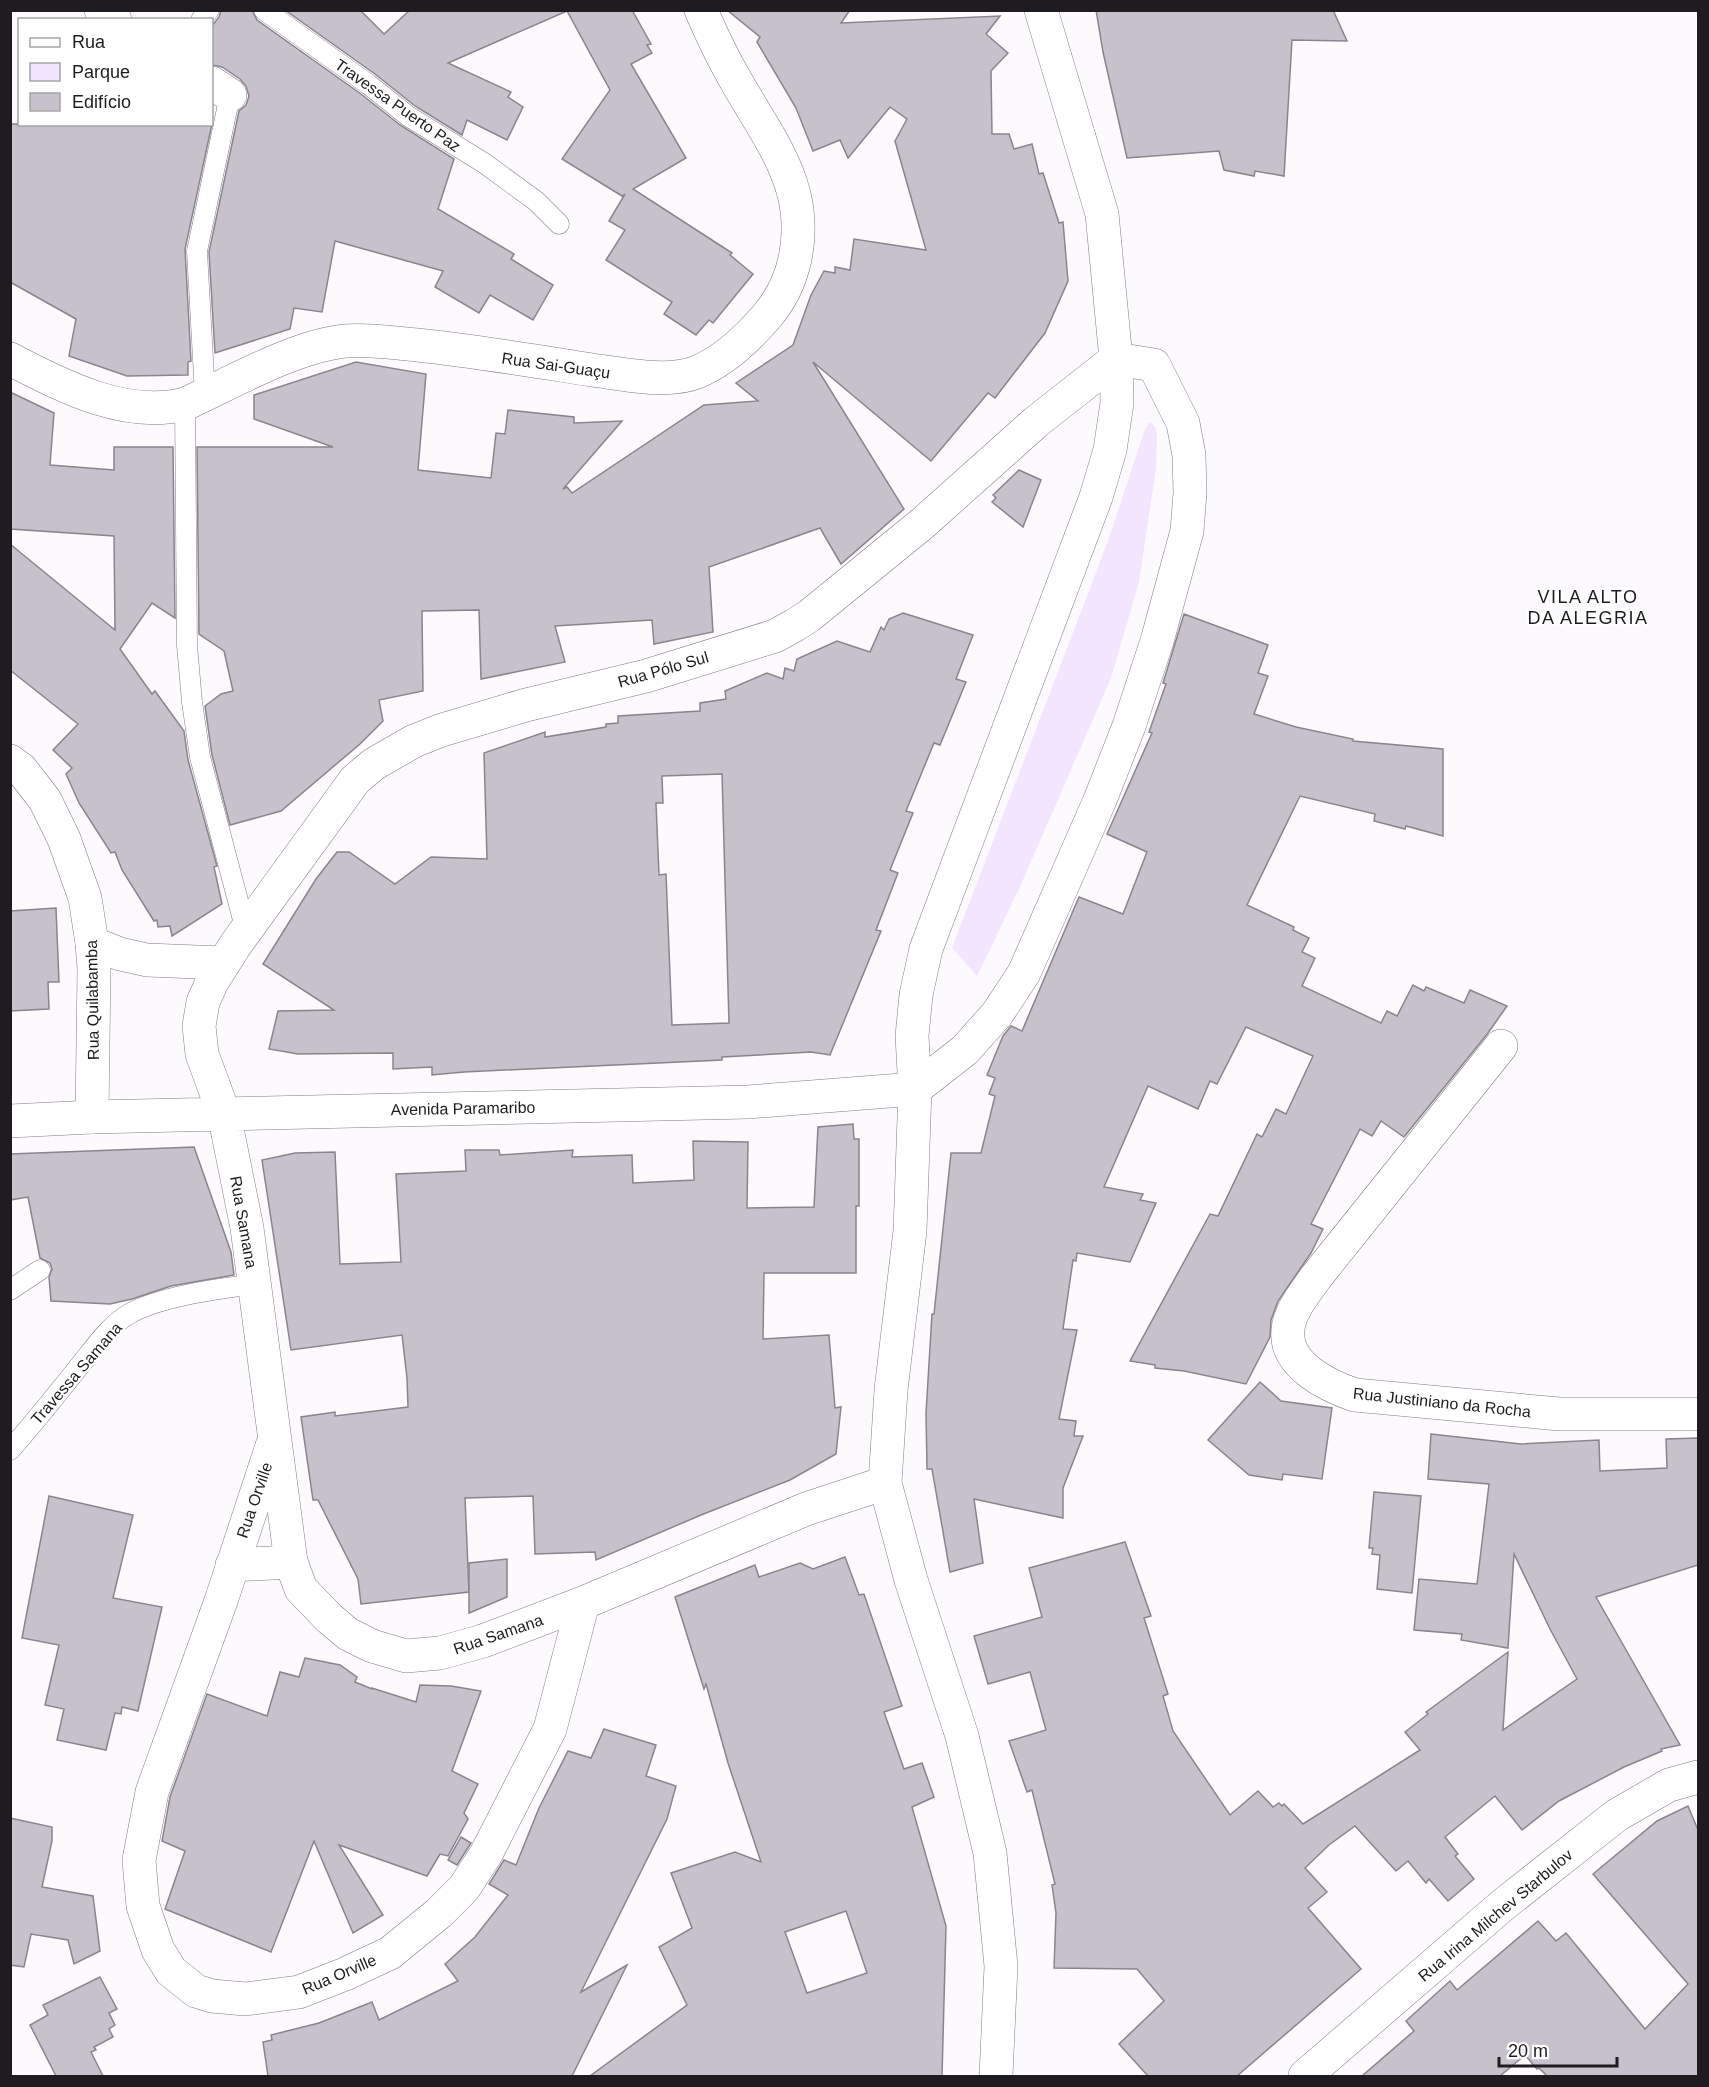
<svg xmlns="http://www.w3.org/2000/svg" width="1709" height="2087" font-family="Arial,sans-serif">
<rect width="100%" height="100%" fill="#fdfafe"/>
<polygon fill="#f3e5fd" points="1150,422 1155,427 1157,435 1156,468 1139,582 1111,678 1019,889 977,976 952,948 1107,544 1145,429"/>
<g fill="#c7c1cc" stroke="#8a848e" stroke-width="1.5" fill-rule="evenodd">
<polygon points="221,10 252,10 257,20 361,94 400,125 454,159 438,209 514,254 511,259 553,285 533,320 490,295 479,313 435,287 443,271 335,241 322,312 294,308 290,329 215,353 209,252 239,111 246,105 249,96 246,86 240,79 222,67 212,65 212,26 219,17"/>
<polygon points="285,10 360,10 384,34 410,10 632,10 651,44 647,45 652,53 631,64 686,158 633,189 732,253 730,255 753,274 713,323 709,320 696,335 664,314 672,302 606,260 625,230 609,221 625,194 622,196 562,159 610,90 567,11 448,63 511,92 508,97 523,107 507,140 467,120 462,135 415,106 375,74"/>
<polygon points="727,10 850,10 841,23 1000,16 986,34 1008,53 991,71 992,134 1009,134 1014,149 1032,144 1039,174 1043,173 1059,223 1063,222 1068,281 1045,333 995,398 988,393 931,461 813,362 904,509 841,564 820,528 709,567 713,632 654,644 652,620 555,626 565,662 481,679 479,610 422,611 423,691 379,700 383,721 360,744 281,811 230,825 212,755 205,706 221,694 233,691 224,651 199,634 197,447 333,447 254,419 254,395 356,362 426,374 418,470 491,478 496,433 505,434 508,410 574,417 574,423 622,421 563,489 567,487 572,493 704,405 758,401 736,383 793,345 811,295 824,271 835,273 835,267 850,270 854,239 926,250 895,141 907,119 890,107 848,158 840,140 813,151 796,108 757,42 760,37"/>
<polygon points="1096,10 1333,10 1347,41 1292,40 1284,176 1255,171 1254,176 1224,170 1219,151 1127,158 1103,52"/>
<polygon points="10,124 212,124 185,249 191,361 188,362 188,375 127,376 69,356 76,319 10,282"/>
<polygon points="10,392 54,413 50,465 114,470 114,447 173,447 175,618 152,603 120,649 152,694 155,691 184,731 188,760 217,866 214,867 222,904 172,936 170,926 158,927 157,920 154,921 122,870 115,852 111,853 79,803 66,774 72,768 53,750 78,724 10,670 10,544 115,630 114,536 10,529"/>
<polygon points="1019,470 1041,480 1023,527 992,502 996,498 993,495"/>
<path d="M 903,613 L 973,635 L 956,679 L 966,682 L 940,745 L 934,743 L 906,811 L 913,813 L 890,870 L 898,873 L 876,930 L 881,931 L 830,1055 L 811,1052 L 722,1057 L 722,1060 L 464,1072 L 432,1075 L 432,1067 L 393,1069 L 393,1053 L 298,1054 L 269,1049 L 278,1011 L 334,1010 L 263,964 L 316,879 L 337,852 L 349,852 L 395,884 L 431,857 L 487,859 L 484,753 L 545,732 L 545,737 L 606,727 L 606,724 L 618,723 L 618,716 L 700,711 L 700,703 L 726,699 L 725,691 L 767,673 L 783,679 L 785,668 L 794,671 L 797,659 L 837,641 L 870,652 L 881,627 L 884,630 L 889,619 ZM 722,774 L 729,1023 L 672,1025 L 666,874 L 659,875 L 656,803 L 663,803 L 662,776 Z"/>
<polygon points="1184,614 1268,645 1258,673 1268,676 1254,714 1296,727 1353,739 1353,741 1443,749 1443,836 1406,826 1405,829 1374,821 1375,814 1300,796 1247,905 1294,927 1293,930 1309,938 1302,952 1315,958 1302,986 1381,1023 1387,1011 1397,1016 1413,985 1424,991 1426,987 1464,1003 1470,990 1507,1006 1488,1033 1404,1137 1381,1121 1372,1136 1360,1129 1311,1224 1323,1229 1311,1253 1278,1301 1271,1320 1270,1337 1246,1384 1184,1371 1155,1368 1155,1365 1130,1361 1210,1214 1218,1216 1257,1134 1262,1137 1276,1109 1286,1114 1313,1056 1246,1027 1217,1084 1210,1081 1198,1109 1148,1086 1104,1187 1143,1194 1140,1200 1156,1203 1130,1262 1077,1253 1076,1261 1073,1260 1063,1329 1077,1330 1059,1419 1076,1421 1074,1436 1083,1436 1063,1488 1063,1518 974,1499 983,1563 950,1572 932,1469 927,1469 926,1413 932,1314 934,1314 951,1153 981,1153 995,1096 989,1094 995,1078 987,1075 1003,1036 1011,1026 1022,1031 1079,897 1123,914 1147,852 1107,834 1152,733 1149,732 1166,684 1163,683"/>
<polygon points="56,908 59,982 48,982 49,1009 10,1011 10,911"/>
<polygon points="853,1124 854,1139 859,1139 859,1206 856,1206 856,1273 764,1273 763,1339 829,1335 835,1408 841,1407 836,1454 790,1480 701,1515 596,1560 595,1552 535,1554 533,1496 465,1498 469,1592 361,1604 358,1579 318,1500 313,1500 301,1417 335,1412 335,1416 408,1407 407,1378 402,1335 291,1350 262,1160 295,1153 335,1152 340,1264 401,1262 396,1174 466,1171 465,1150 499,1150 500,1155 573,1150 572,1157 632,1155 633,1183 694,1180 693,1141 748,1142 747,1208 814,1207 818,1127"/>
<polygon points="194,1147 231,1252 234,1275 171,1286 132,1299 110,1304 51,1301 49,1277 52,1269 50,1263 40,1258 28,1197 10,1200 10,1154"/>
<polygon points="1260,1382 1281,1401 1332,1408 1322,1479 1283,1474 1282,1480 1249,1475 1208,1440"/>
<polygon points="1431,1434 1521,1444 1599,1440 1600,1471 1667,1468 1666,1439 1698,1438 1698,1565 1596,1597 1680,1745 1661,1749 1662,1751 1624,1767 1559,1801 1522,1830 1495,1796 1445,1837 1458,1854 1455,1856 1474,1879 1448,1901 1429,1879 1426,1883 1408,1861 1396,1871 1355,1826 1329,1845 1305,1868 1327,1892 1308,1908 1361,1969 1237,2076 1148,2076 1119,2044 1164,2001 1137,1969 1054,1968 1056,1913 1052,1885 1055,1884 1032,1790 1027,1792 1009,1741 1046,1730 1030,1672 988,1684 974,1636 1042,1617 1029,1568 1125,1542 1151,1616 1144,1618 1168,1694 1163,1696 1173,1731 1230,1815 1258,1791 1273,1807 1279,1803 1282,1806 1284,1804 1303,1824 1420,1750 1405,1732 1428,1714 1426,1712 1508,1652 1503,1730 1577,1679 1550,1629 1514,1554 1508,1648 1461,1640 1462,1634 1414,1630 1419,1579 1477,1584 1489,1484 1428,1479"/>
<polygon points="1374,1492 1421,1496 1412,1593 1377,1589 1380,1555 1372,1554 1373,1548 1369,1548"/>
<polygon points="49,1496 133,1515 113,1598 162,1607 138,1711 122,1707 121,1714 115,1713 106,1750 57,1740 64,1709 45,1705 59,1645 22,1638"/>
<path d="M 845,1557 L 859,1595 L 864,1594 L 902,1706 L 884,1712 L 904,1769 L 922,1763 L 934,1797 L 912,1807 L 946,1926 L 942,2076 L 590,2076 L 687,2005 L 659,1947 L 692,1928 L 671,1873 L 735,1852 L 761,1862 L 728,1763 L 706,1684 L 704,1689 L 675,1597 L 755,1565 L 759,1577 L 800,1563 L 813,1569 ZM 846,1911 L 867,1973 L 807,1993 L 785,1932 Z"/>
<polygon points="507,1559 507,1597 469,1613 469,1563"/>
<polygon points="305,1658 340,1665 357,1677 355,1682 372,1689 372,1688 416,1702 420,1685 451,1686 481,1691 452,1771 478,1784 464,1813 468,1819 448,1856 440,1854 427,1876 339,1845 383,1915 353,1933 314,1841 271,1952 165,1909 185,1851 162,1841 170,1797 207,1694 267,1716 280,1672 299,1677"/>
<polygon points="604,1729 656,1745 646,1776 676,1786 667,1819 581,1992 627,1965 572,2076 268,2076 263,2042 272,2040 271,2035 319,2023 372,2002 379,2020 458,1981 445,1964 475,1937 508,1895 489,1884 504,1860 516,1865 539,1808 568,1751 591,1758"/>
<polygon points="1688,1806 1698,1830 1698,2076 1547,2076 1539,2068 1537,2069 1525,2055 1500,2076 1362,2076 1414,2031 1406,2021 1450,1981 1457,1990 1538,1921 1556,1941 1566,1933 1645,2029 1688,1984 1593,1874 1657,1821"/>
<polygon points="10,1818 52,1827 52,1841 42,1887 93,1896 100,1951 74,1964 68,1940 31,1934 24,1967 10,1965"/>
<polygon points="461,1837 471,1843 457,1865 448,1860"/>
<polygon points="100,1977 117,2009 109,2013 115,2025 109,2029 113,2037 94,2047 96,2050 91,2052 103,2076 56,2076 30,2025 48,2015 43,2005"/>
</g>
<g fill="none" stroke-linecap="round" stroke-linejoin="round">
<defs>
<g id="service">
<polyline points="264,10 368,84 408,116 484,163 536,201 559,224"/>
<polyline points="201,20 209,10"/>
<polyline points="205,395 197,251 230,95"/>
<polyline points="185,404 187,645 192,702 200,757 246,931"/>
<polyline points="10,1290 40,1270"/>
<path d="M 10,1450 C 35,1422 58,1393 81,1364 C 95,1347 110,1325 129,1314 C 161,1296 218,1289 255,1284"/>
</g>
<g id="minor">
<polyline points="101,10 115,20"/>
<polyline points="212,83 230,95"/>
<path d="M 10,359 C 63,386 124,419 185,404 C 231,383 295,346 345,341 C 368,339 394,343 417,345 C 475,351 534,361 592,370 C 623,374 668,384 697,372 C 724,361 748,338 767,316 C 796,282 804,236 794,194 C 783,152 756,117 735,79 C 722,57 711,33 701,10"/>
<polyline points="10,761 21,769 45,800 64,839 85,898 92,943 94,969 92,1117"/>
<polyline points="92,943 120,954 147,960 223,963"/>
<path d="M 1501,1046 L 1316,1277 C 1306,1292 1289,1311 1288,1330 C 1284,1365 1328,1386 1355,1395 L 1559,1414 L 1698,1414"/>
<polyline points="10,1121 92,1117 748,1102 915,1089 965,1050 997,1014 1024,973 1100,800 1129,726 1157,641 1187,531 1190,493 1189,455 1183,423 1154,365 1116,359 1036,422 923,523 809,616 795,625 775,636 646,676 526,705 442,730 414,741 374,764 355,780 236,944 212,982 203,1002 199,1026 202,1054 224,1114 247,1228 291,1562 301,1589 329,1618 348,1634 372,1646 406,1656 440,1653 483,1641 583,1603 806,1509 885,1483"/>
<polyline points="272,1446 222,1598 152,1792 139,1860 143,1906 158,1950 171,1971 196,1991 212,1996 245,1999 299,1992 345,1974 390,1953 439,1913 464,1888 486,1854 550,1729 583,1603"/>
<polyline points="232,1565 291,1562"/>
<polyline points="1305,2076 1504,1904 1617,1815 1669,1785 1698,1777"/>
</g>
<polyline id="secondary" points="996,2076 1001,1966 990,1853 962,1736 911,1580 885,1483 891,1390 910,1231 915,1089 912,1036 916,995 926,949 1096,497 1110,450 1117,403 1116,359 1102,214 1041,10"/>
</defs>
<use href="#service" stroke="#817b85" stroke-width="21"/>
<use href="#minor" stroke="#817b85" stroke-width="34"/>
<use href="#secondary" stroke="#817b85" stroke-width="34"/>
<use href="#service" stroke="#fff" stroke-width="20"/>
<use href="#minor" stroke="#fff" stroke-width="33"/>
<use href="#secondary" stroke="#fff" stroke-width="33"/>
</g>
<g text-anchor="middle" stroke-width="4.5" stroke-linejoin="round" paint-order="stroke">
<g font-size="16" fill="#1e1c20" stroke="#fff">
<text transform="translate(398 105) rotate(35)" y="6">Travessa Puerto Paz</text>
<text transform="translate(556 365) rotate(8)" y="6">Rua Sai-Guaçu</text>
<text transform="translate(663 669) rotate(-16)" y="6">Rua Pólo Sul</text>
<text transform="translate(92 1000) rotate(-91)" y="6">Rua Quilabamba</text>
<text transform="translate(463 1108) rotate(-1)" y="6">Avenida Paramaribo</text>
<text transform="translate(244 1222) rotate(80)" y="6">Rua Samana</text>
<text transform="translate(76 1373) rotate(-49)" y="6">Travessa Samana</text>
<text transform="translate(1442 1402) rotate(6)" y="6">Rua Justiniano da Rocha</text>
<text transform="translate(254 1500) rotate(-71)" y="6">Rua Orville</text>
<text transform="translate(498 1634) rotate(-19)" y="6">Rua Samana</text>
<text transform="translate(1495 1915) rotate(-40)" y="6">Rua Irina Milchev Starbulov</text>
<text transform="translate(339 1974) rotate(-23)" y="6">Rua Orville</text>
</g>
<g font-size="18" letter-spacing="1.5" fill="#1e1c20" stroke="#fff">
<text x="1588" y="603">VILA ALTO<tspan x="1588" dy="21">DA ALEGRIA</tspan></text>
</g>
</g>
<rect width="1709" height="2087" fill="none" stroke="#1e1c20" stroke-width="24"/>
<rect x="18" y="18" width="195" height="108" fill="#ffffff" stroke="#a5a4a6" stroke-width="1.5"/>
<rect x="30" y="38" width="30" height="9" fill="#ffffff" stroke="#a5a4a6" stroke-width="1.5"/>
<text x="72" y="48" font-size="18" fill="#1e1c20">Rua</text>
<rect x="30" y="63" width="30" height="18" fill="#f3e5fd" stroke="#a5a4a6" stroke-width="1.5"/>
<text x="72" y="78" font-size="18" fill="#1e1c20">Parque</text>
<rect x="30" y="93" width="30" height="18" fill="#c7c1cc" stroke="#a5a4a6" stroke-width="1.5"/>
<text x="72" y="108" font-size="18" fill="#1e1c20">Edifício</text>
<path d="M1499 2057v9h118v-9" fill="none" stroke="#1e1c20" stroke-width="3"/>
<text x="1508" y="2057" font-size="18" fill="#1e1c20" stroke="#ffffff" stroke-width="4.5" paint-order="stroke">20 m</text>
</svg>
